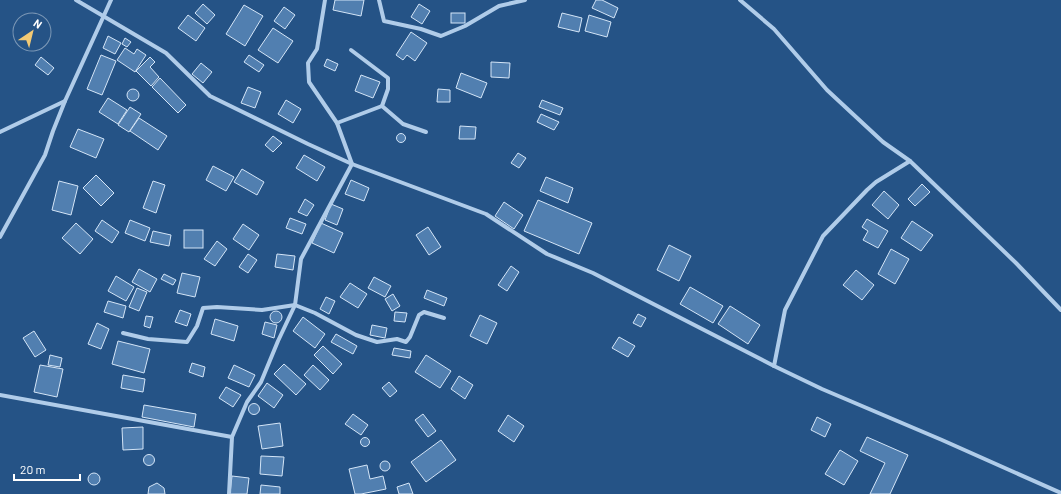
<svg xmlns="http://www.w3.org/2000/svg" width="1061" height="494" font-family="Barlow,sans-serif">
<rect width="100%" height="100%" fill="#255386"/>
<g fill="#517fb0" stroke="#d4e5f7">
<polygon points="335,0 364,0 361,16 333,10"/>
<polygon points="596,0 602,0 618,8 614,18 592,8"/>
<polygon points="203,4 215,15 207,24 195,13"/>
<polygon points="419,4 430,11 422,24 411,17"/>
<polygon points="244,5 263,16 245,46 226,34"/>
<polygon points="284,7 295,15 285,29 274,21"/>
<rect x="451" y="13" width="14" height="10"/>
<polygon points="562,13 582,18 579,32 558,27"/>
<polygon points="188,15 205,28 196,41 178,28"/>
<polygon points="589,15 611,22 607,37 585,31"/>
<polygon points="273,28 293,41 278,63 258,50"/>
<polygon points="411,32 427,43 415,61 407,55 403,60 396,55"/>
<polygon points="108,36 121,43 115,54 103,48"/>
<polygon points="125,38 131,42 127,47 122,44"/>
<polygon points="125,48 134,54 137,49 146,55 135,72 117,60"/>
<polygon points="101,55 116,61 102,95 87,89"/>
<polygon points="249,55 264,65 259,72 244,62"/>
<polygon points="41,57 54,68 48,75 35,65"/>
<polygon points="150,57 155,62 150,67 159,77 151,86 136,71"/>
<polygon points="327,59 338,64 335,71 324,66"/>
<polygon points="491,62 510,63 509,78 491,77"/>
<polygon points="201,63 212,72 203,83 192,74"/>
<polygon points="461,73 487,83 481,98 456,88"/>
<polygon points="361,75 380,82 373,98 355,91"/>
<polygon points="160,78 186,105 178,113 152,87"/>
<polygon points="248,87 261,92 255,108 241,103"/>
<circle cx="133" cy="95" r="6"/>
<polygon points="438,89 450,90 450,102 437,102"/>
<polygon points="108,98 127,110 118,124 99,112"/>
<polygon points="286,100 301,109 293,123 278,114"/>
<polygon points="542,100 563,108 560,115 539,107"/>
<polygon points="130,107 141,114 129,132 118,125"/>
<polygon points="541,114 559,122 554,130 537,122"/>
<polygon points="139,118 167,136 158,150 130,131"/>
<polygon points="460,126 476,127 475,139 459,139"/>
<polygon points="78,129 104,139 96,158 70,147"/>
<circle cx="401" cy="138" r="4.5"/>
<polygon points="273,136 282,143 273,152 265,145"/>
<polygon points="518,153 526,158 519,168 511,163"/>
<polygon points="304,155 325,167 317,181 296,168"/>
<polygon points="213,166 234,177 226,191 206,180"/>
<polygon points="242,169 264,182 257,195 234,182"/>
<polygon points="96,175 114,193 101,206 83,188"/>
<polygon points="546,177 573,188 568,203 540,191"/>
<polygon points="351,180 369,188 364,201 345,194"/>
<polygon points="59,181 78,186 71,215 52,210"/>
<polygon points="153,181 165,185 156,213 143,208"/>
<polygon points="922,184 930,192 915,206 908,199"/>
<polygon points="884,191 899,205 888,219 872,205"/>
<polygon points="305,199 314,205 307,216 298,212"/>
<polygon points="538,200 592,223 579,254 524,231"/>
<polygon points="504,202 523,215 514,229 495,216"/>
<polygon points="331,204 343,209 337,225 325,220"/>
<polygon points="290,218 306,224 302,234 286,228"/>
<polygon points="867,219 888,231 878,248 863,240 868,231 862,227"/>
<polygon points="102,220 119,232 112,243 95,231"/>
<polygon points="130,220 150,228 145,241 125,233"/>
<polygon points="912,221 933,235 921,251 901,238"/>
<polygon points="76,223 93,239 80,254 62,238"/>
<polygon points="321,223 343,233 334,253 312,243"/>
<polygon points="243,224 259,235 249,250 233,239"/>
<polygon points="428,227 441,247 429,255 416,235"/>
<rect x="184" y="230" width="19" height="18"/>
<polygon points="153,231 171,235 169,246 150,242"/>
<polygon points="217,241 227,249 215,266 204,259"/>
<polygon points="669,245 691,256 679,281 657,270"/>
<polygon points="891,249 909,259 895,284 878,274"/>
<polygon points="248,254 257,260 248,273 239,267"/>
<polygon points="277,254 295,256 293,270 275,267"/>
<polygon points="511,266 519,272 507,291 498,285"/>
<polygon points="139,269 157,279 150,292 132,282"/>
<polygon points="856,270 874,285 862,300 843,285"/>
<polygon points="182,273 200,277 195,297 177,293"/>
<polygon points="164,274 176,280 173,285 161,279"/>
<polygon points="116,276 134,287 126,301 108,291"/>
<polygon points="374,277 391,286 385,297 368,288"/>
<polygon points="350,283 367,294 358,308 340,297"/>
<polygon points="690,287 723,306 713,323 680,304"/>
<polygon points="137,288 147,292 139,311 129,307"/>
<polygon points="427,290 447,298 444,306 424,298"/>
<polygon points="393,294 400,306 392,311 385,299"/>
<polygon points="326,297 335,301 329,314 320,309"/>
<polygon points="108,301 126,306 123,318 104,312"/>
<polygon points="730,306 760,325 748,344 718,324"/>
<polygon points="180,310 191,314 187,326 175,322"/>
<circle cx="276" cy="317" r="6"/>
<polygon points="395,312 407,313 405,322 394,321"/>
<polygon points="638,314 646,318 641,327 633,323"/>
<polygon points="480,315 497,323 487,344 470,336"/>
<polygon points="146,316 153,317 150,328 144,326"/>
<polygon points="303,317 325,334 315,348 293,331"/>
<polygon points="215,319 238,326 234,341 211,334"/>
<polygon points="265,322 277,325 274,338 262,334"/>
<polygon points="97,323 109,329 101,349 88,344"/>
<polygon points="372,325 387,328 385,338 370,335"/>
<polygon points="34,331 46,350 35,357 23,338"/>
<polygon points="336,334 357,346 353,354 331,342"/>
<polygon points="619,337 635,346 628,357 612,348"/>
<polygon points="118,341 150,349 144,373 112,364"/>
<polygon points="323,346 342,364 333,374 314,355"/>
<polygon points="394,348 411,351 410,358 392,355"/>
<polygon points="50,355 62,358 60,367 48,365"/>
<polygon points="426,355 451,371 440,388 415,372"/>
<polygon points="192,363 205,367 203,377 189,372"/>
<polygon points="284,364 306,384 296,395 274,374"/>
<polygon points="40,365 63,369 57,397 34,392"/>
<polygon points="234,365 255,375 249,387 228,378"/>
<polygon points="313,365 329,380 320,390 304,375"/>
<polygon points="123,375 145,379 143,392 121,388"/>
<polygon points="459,376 473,385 465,399 451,389"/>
<polygon points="389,382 397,391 390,397 382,388"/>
<polygon points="267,383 283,395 274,408 258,396"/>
<polygon points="226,387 241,395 233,407 219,398"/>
<circle cx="254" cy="409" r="5.5"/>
<polygon points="144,405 196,414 194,427 142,417"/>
<polygon points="353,414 368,425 361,435 345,424"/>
<polygon points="423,414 436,431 428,437 415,420"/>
<polygon points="508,415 524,426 514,442 498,431"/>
<polygon points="817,417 831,424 825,437 811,430"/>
<polygon points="280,423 283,446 262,449 258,426"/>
<polygon points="143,427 143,449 123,450 122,428"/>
<polygon points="867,437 908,455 890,494 870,494 885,463 860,451"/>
<circle cx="365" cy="442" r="4.5"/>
<polygon points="441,440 456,460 426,482 411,462"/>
<polygon points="840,450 858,461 844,485 825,474"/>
<circle cx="149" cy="460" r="5.5"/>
<polygon points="261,456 284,457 282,476 260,474"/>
<circle cx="385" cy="466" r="5"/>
<polygon points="367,465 370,479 383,476 386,489 361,494 355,494 349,469"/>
<circle cx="94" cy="479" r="6"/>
<polygon points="232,476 249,478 247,494 230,494"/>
<polygon points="157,483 164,488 165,494 148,494 149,487"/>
<polygon points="409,483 413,494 399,494 397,487"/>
<polygon points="261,485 280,487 280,494 260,494"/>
</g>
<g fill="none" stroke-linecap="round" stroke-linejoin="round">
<g stroke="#b0cce9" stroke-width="4">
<polyline points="76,0 166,53 210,96 308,144 352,164 486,214 547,254 593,273 774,366 822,389 942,440 1061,493"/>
<polyline points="379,0 384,21 421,29 441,36 465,26 499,6 525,0"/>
<polyline points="740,0 774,29 827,90 883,142 910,161 1016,263 1061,310"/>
<polyline points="351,50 388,78 388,89 382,106 403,124 426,132"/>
<polyline points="337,123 382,106"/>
<polyline points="0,132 65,101"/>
<polyline points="0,237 45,155 53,131 65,101 111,0"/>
<polyline points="123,333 148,339 187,342 197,326 203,308 217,307 262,310 295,305 315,313 356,335 377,342 397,339 406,342 410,337 419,315 424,312 444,318"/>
<polyline points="774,366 785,310 823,236 867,190 876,182 910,161"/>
<polyline points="0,395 232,437"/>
<polyline points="229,494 232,437 247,402 261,382 278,341 295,305 301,259 352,164 337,123 309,82 308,63 317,49 325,0"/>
</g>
</g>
<g transform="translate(32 32) rotate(35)"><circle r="19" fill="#255386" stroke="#7c98b6"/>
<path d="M0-3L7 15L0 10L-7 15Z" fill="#f2c974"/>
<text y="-6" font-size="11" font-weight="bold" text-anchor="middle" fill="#ffffff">N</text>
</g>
<path d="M14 474v6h66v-6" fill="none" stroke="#ffffff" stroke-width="2"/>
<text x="20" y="474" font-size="12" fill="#ffffff" stroke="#255386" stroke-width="3" paint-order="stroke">20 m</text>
</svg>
